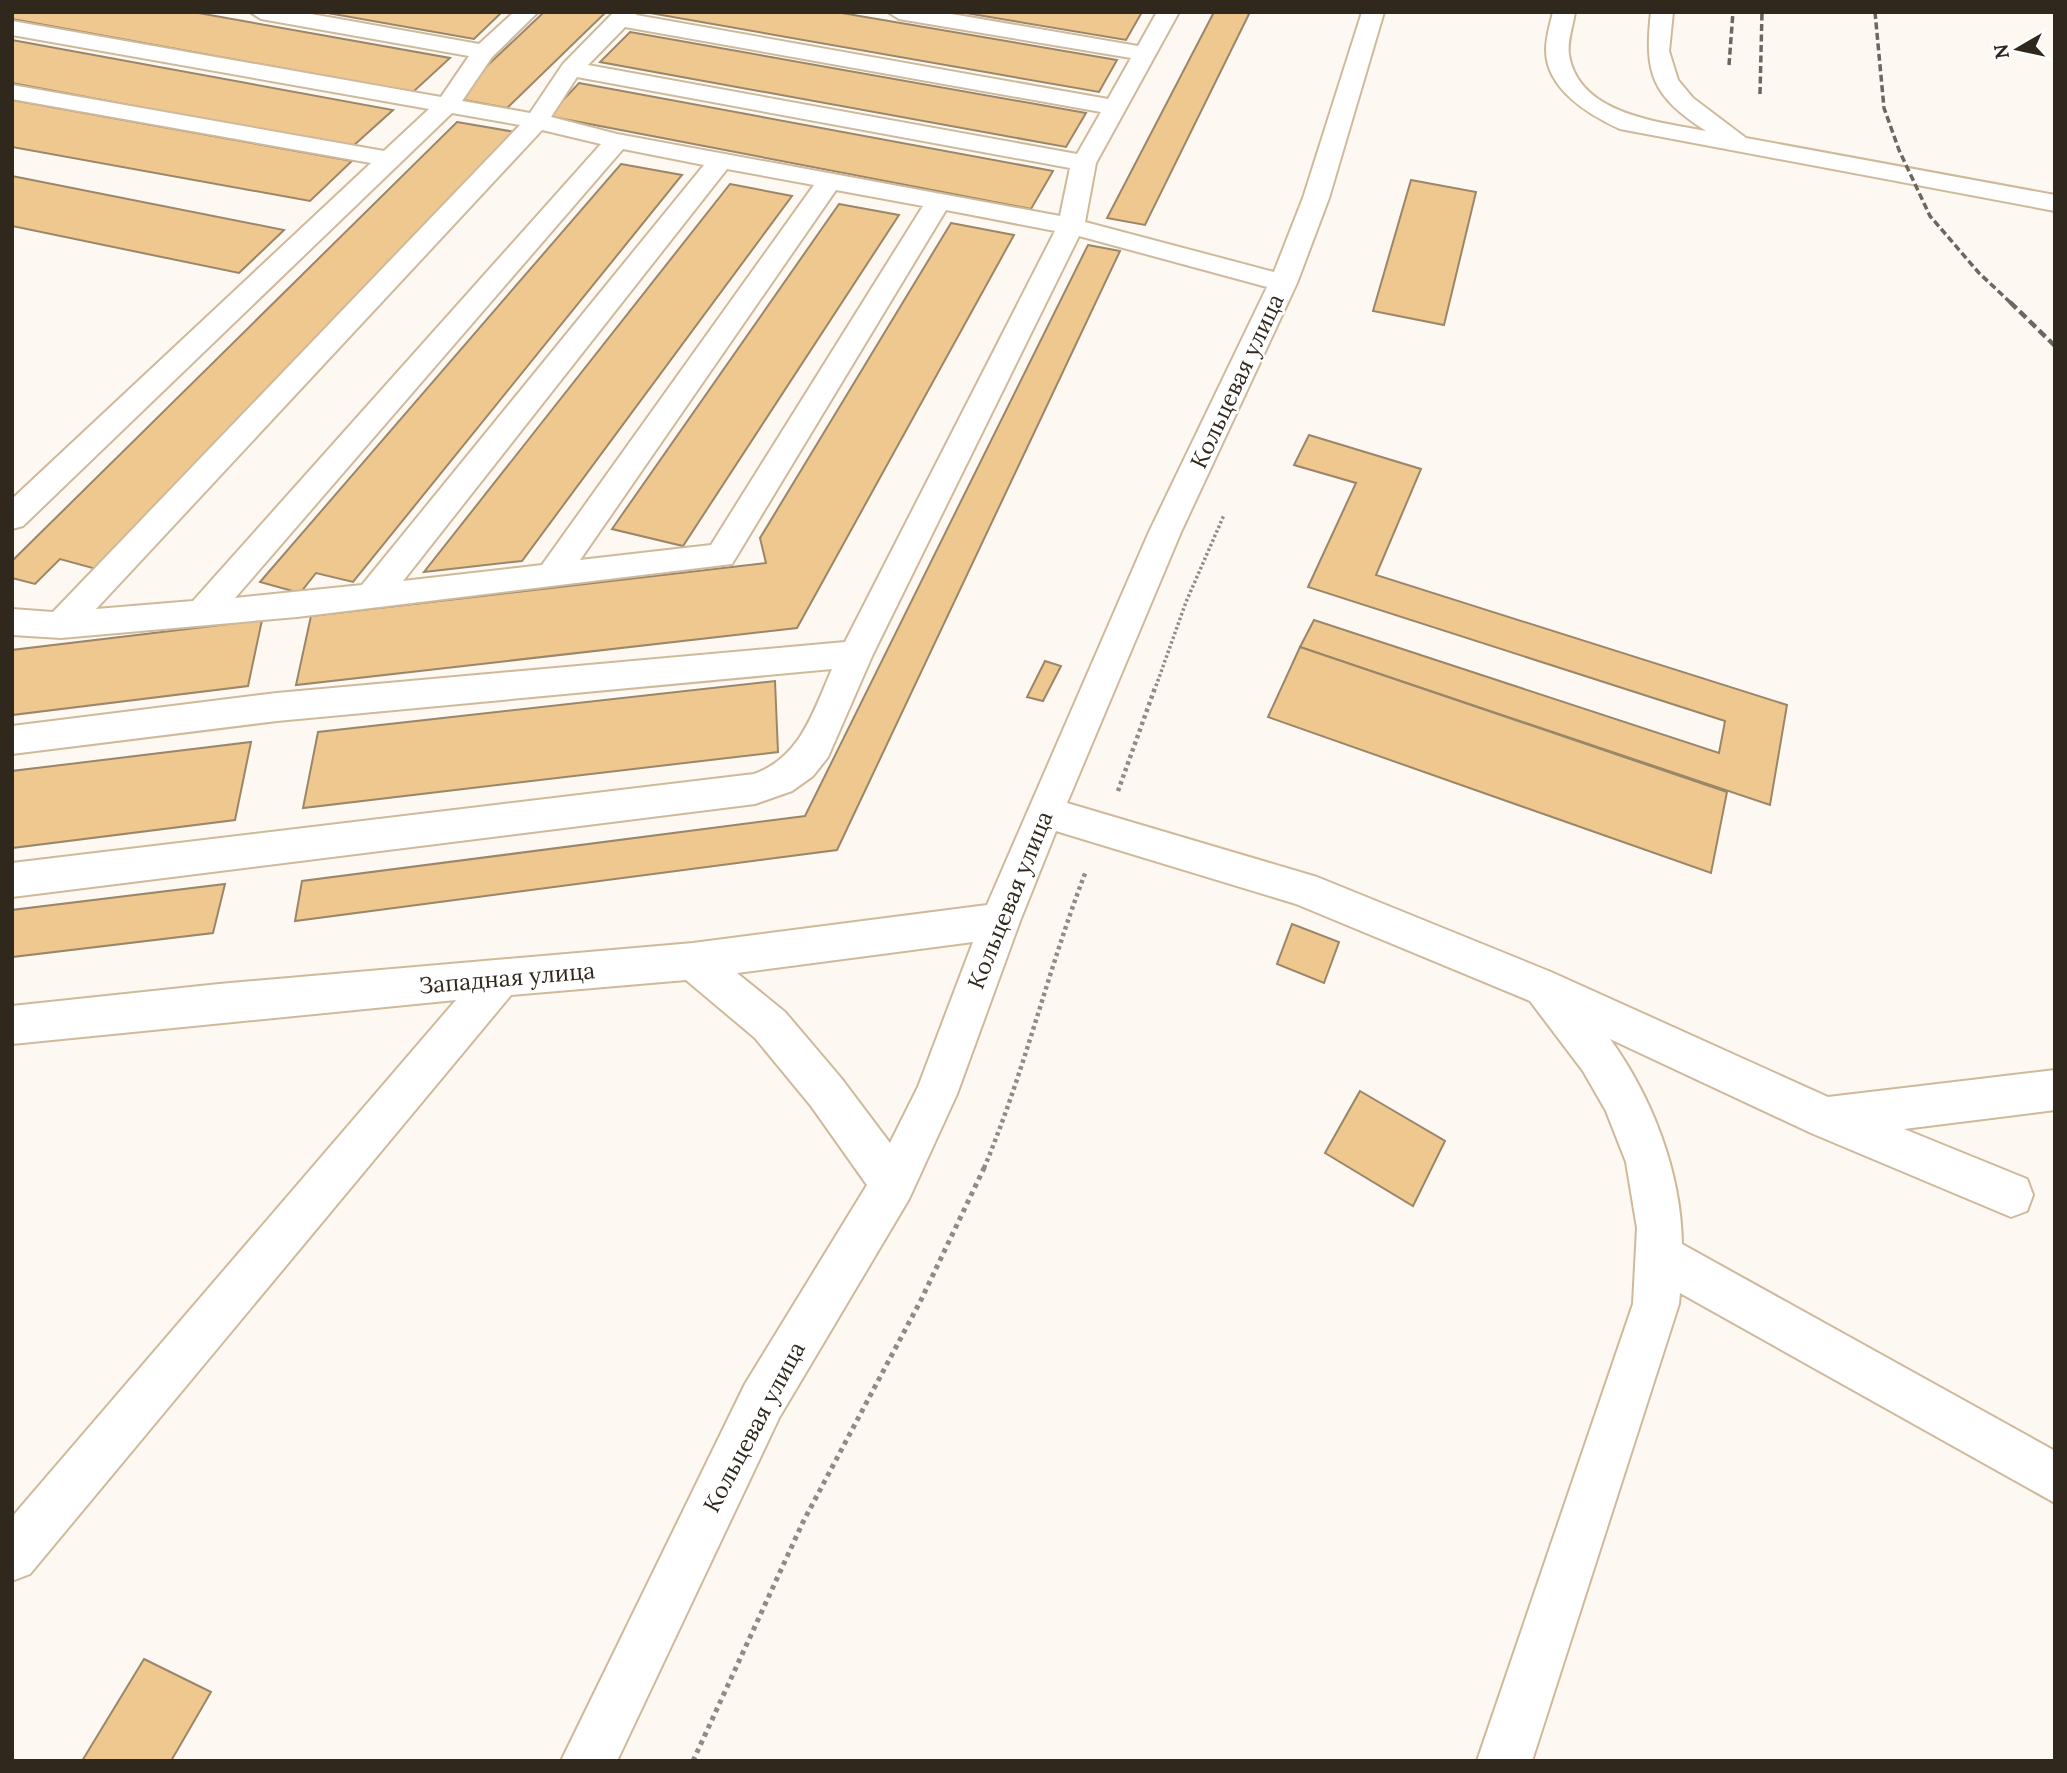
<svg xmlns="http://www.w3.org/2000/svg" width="2067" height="1773" font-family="Lora,serif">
<rect width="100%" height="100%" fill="#fdf9f2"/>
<g fill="#efc890" stroke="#9b8669" stroke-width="2">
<polygon points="12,12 193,12 450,58 413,92 12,19"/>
<polygon points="322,12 502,12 474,39"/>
<polygon points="544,12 606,12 507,108 453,98"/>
<polygon points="836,12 1117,60 1099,92 650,13"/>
<polygon points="960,12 1142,12 1126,40"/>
<polygon points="1214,12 1250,12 1145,225 1107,218"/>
<polygon points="630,32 1086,113 1066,147 600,62"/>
<polygon points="12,40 393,110 352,147 12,83"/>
<polygon points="579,83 1053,171 1031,209 548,116"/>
<polygon points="12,100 352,161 310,201 12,147"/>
<polygon points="457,122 515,132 96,569 60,559 35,584 12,578 12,561"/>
<polygon points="621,164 682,175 353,582 316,573 300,593 260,582"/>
<polygon points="12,176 284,230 239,273 12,226"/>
<polygon points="1411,180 1476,192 1444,325 1373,311"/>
<polygon points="730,184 792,196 522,561 424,572"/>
<polygon points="839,204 899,215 683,546 612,529"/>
<polygon points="951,223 1014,235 797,628 296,685 311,616 766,563 760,538"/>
<polygon points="1088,245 1120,251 837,850 295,921 302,881 805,816"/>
<polygon points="1309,435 1421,469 1376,575 1787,705 1770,805 1300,647 1314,620 1719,753 1725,721 1308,587 1356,483 1294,465"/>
<polygon points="262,620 248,686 12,715 12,650"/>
<polygon points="1300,647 1727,792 1711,873 1268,717"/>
<polygon points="1045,661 1061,666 1043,701 1027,697"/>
<polygon points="775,681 778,752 303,808 318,732"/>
<polygon points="251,742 235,820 12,848 12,771"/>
<polygon points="225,884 213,933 12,957 12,910"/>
<polygon points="1292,924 1339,942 1324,983 1277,964"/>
<polygon points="1360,1091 1445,1141 1413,1206 1325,1153"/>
<polygon points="144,1659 211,1692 171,1761 82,1761"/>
</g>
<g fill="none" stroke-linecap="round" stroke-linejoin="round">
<defs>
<g id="minor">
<path d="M 250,12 L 300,12 L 479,44 L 514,12 L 538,12 L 492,57 L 462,101 L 530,113 L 563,64 L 614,12 L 638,12 L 636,15 L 1108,99 L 1131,58 L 899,19 L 888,12 L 940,12 L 1138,46 L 1157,12 L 1179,12 L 1096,163 L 1085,222 L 1274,272 L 1303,198 L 1362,12 L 1384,12 L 1329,198 L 1297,283 L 1181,532 L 1067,803 L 1317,877 L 1551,972 L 1828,1097 L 2055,1070 L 2055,1110 L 1904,1129 L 2027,1179 L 2033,1195 L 2027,1211 L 2011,1217 L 1811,1133 L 1610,1039 C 1652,1097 1681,1172 1682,1244 L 2055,1451 L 2055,1503 L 1680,1293 L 1679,1304 L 1532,1761 L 1477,1761 L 1633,1304 L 1637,1228 L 1626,1162 L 1606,1111 L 1583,1071 L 1530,1001 L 1296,904 L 1056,831 L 1020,921 L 957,1094 L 909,1199 L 779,1418 L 617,1761 L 561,1761 L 745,1384 L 867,1185 L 811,1106 L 755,1038 L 686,980 L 511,995 L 30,1574 L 12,1581 L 12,1517 L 456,1000 L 12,1044 L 12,1006 L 219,984 L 693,943 L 987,905 L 1149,532 L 1267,287 L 1079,236 L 873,654 L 828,757 L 813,776 L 792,791 L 755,804 L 12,897 L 12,863 L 754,774 C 801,757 813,712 832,669 L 277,721 L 12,754 L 12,726 L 277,693 L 845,642 L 1055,231 L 946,210 L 732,564 L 297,617 L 61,638 L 12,635 L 12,609 L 53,612 L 520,125 L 452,113 L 23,526 L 12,529 L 12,499 L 371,163 L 12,99 L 12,85 L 384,151 L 429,109 L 12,35 L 12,21 L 441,97 L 469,56 L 261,19 ZM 625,27 L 1101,112 L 1077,154 L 588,65 ZM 577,77 L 1070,168 L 1060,216 L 617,134 L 551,117 ZM 542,130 L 601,144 L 193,601 L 96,609 ZM 623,149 L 704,165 L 362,585 L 235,598 ZM 727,169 L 814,185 L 542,565 L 403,581 ZM 836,190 L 923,206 L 711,545 L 580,560 ZM 973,942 L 918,1087 L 890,1143 L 841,1078 L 785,1012 L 737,973 Z"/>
<path d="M 1553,12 L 1575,12 C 1573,26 1567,41 1569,55 C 1579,115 1660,122 1706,131 C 1652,96 1644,74 1651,12 L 1673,12 L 1669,51 L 1678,80 L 1693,98 L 1746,138 L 2055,195 L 2055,211 L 1620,129 C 1589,115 1546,89 1546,50 C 1546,37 1550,25 1553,12 Z"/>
</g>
</defs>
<use href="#minor" stroke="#cfb99b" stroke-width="4"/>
<polyline stroke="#918b81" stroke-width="3.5" stroke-dasharray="2.5 2.5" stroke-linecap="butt" points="1156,686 1186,602 1224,515"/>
<g stroke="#918b81" stroke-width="4.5" stroke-dasharray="3.5 3.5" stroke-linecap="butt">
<polyline points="1118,791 1156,685"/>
<path d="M 984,1168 C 1025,1071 1048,969 1086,871"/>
</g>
<polyline stroke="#918b81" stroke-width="5" stroke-dasharray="4.5 4.5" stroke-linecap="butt" points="693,1761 803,1522 921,1300 985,1166"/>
<use href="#minor" fill="#fff" fill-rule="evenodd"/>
<g stroke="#6e675d" stroke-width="3.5" stroke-dasharray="7 3.5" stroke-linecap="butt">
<polyline points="1875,12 1884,108 1899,150 1930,216 1979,273 2012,304"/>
<polyline points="1729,65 1733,12"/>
<polyline points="1760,94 1762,12"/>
</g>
<polyline stroke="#6e675d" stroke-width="4.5" stroke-dasharray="9 4.5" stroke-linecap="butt" points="2010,302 2055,346"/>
</g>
<g text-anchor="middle" stroke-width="5" stroke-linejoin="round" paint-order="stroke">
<g font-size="23" fill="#30281c" stroke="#fff">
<text transform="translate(1237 381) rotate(-65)" y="8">Кольцевая улица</text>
<text transform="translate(1010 900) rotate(-68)" y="8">Кольцевая улица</text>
<text transform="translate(507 978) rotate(-5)" y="8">Западная улица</text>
<text transform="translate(754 1427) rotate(-62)" y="8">Кольцевая улица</text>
</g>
</g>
<rect width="2067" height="1773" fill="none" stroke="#30281c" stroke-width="28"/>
<g transform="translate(2018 49) rotate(261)" stroke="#ffffff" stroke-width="5" paint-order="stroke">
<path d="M0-5L12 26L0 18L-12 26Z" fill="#30281c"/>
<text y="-10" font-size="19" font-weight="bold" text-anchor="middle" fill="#30281c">N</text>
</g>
</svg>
